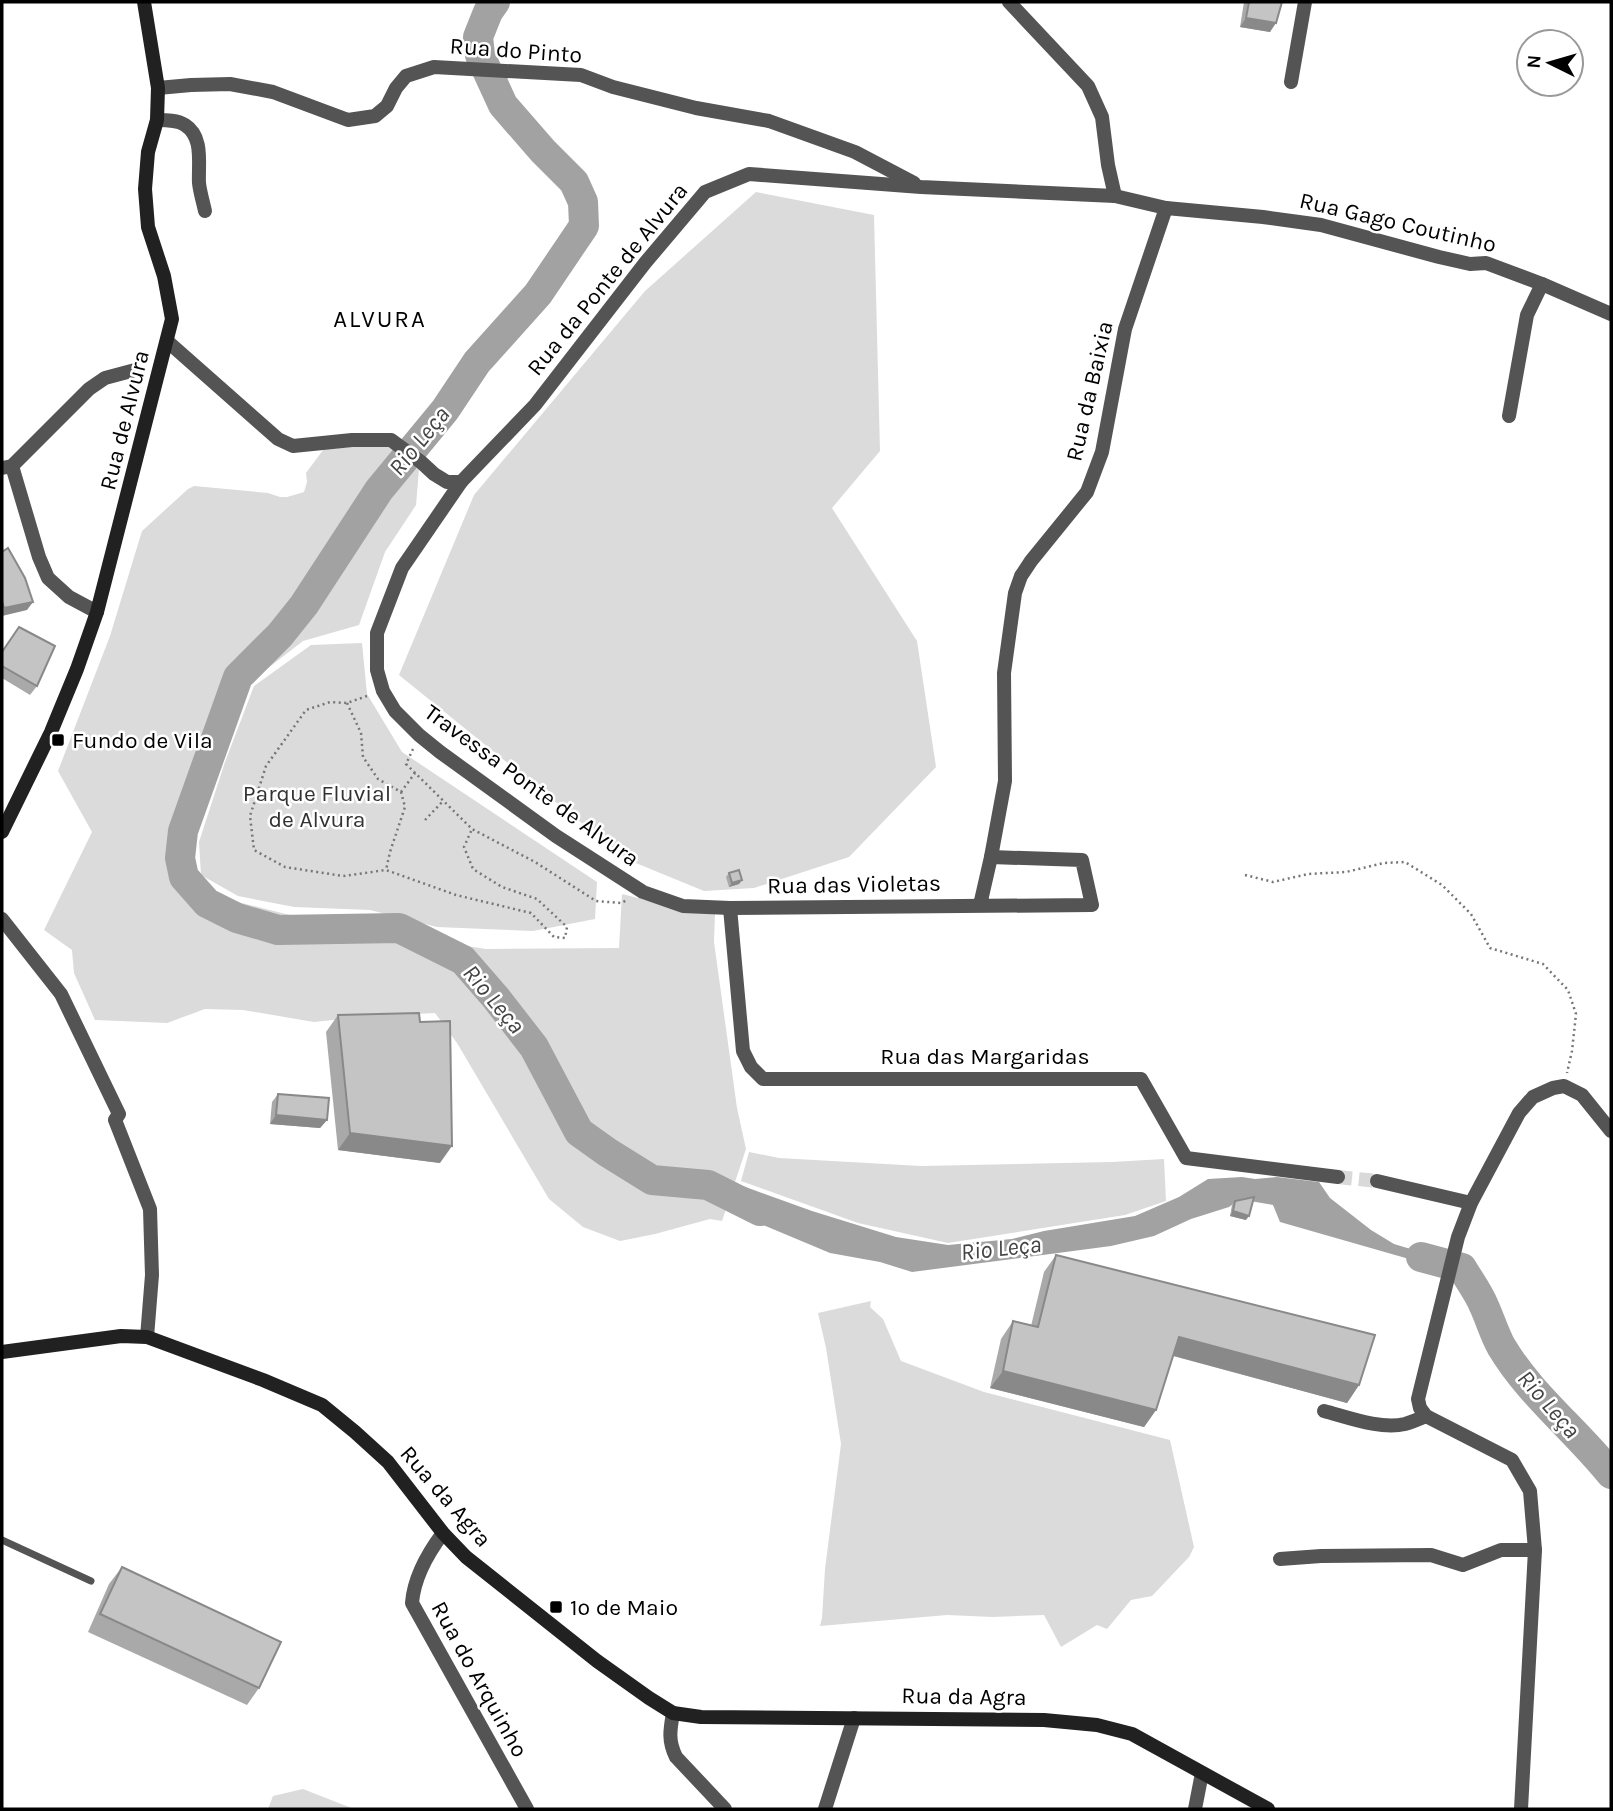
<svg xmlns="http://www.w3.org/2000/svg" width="1613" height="1811" font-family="Karla,sans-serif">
<rect width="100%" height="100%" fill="#fff"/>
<g fill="#dbdbdb">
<polygon points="756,192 874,215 880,451 832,508 917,641 936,767 849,857 754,888 704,891 626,859 399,675 474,495 645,291"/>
<polygon points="390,444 419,469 416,505 385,552 359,625 303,641 249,683 194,831 192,868 213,896 290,915 408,925 454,944 486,949 619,948 622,894 681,909 715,912 714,942 737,1108 746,1149 722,1221 710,1219 655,1234 620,1241 583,1227 549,1199 457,1043 435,1013 361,1017 314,1022 243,1010 205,1009 167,1023 95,1020 74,973 72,950 44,930 92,832 58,771 110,636 142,531 188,489 194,486 268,493 280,497 287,497 304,492 307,482 306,473 326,446"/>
<polygon points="362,643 367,694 402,752 597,882 595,919 533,931 437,927 370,910 294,907 238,896 201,875 199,842 225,762 254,686 311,645"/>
<polygon points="749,1152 779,1158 921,1166 1112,1162 1164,1159 1166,1201 1125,1215 948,1243 858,1223 741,1181"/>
<polygon points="871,1301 870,1307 883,1319 901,1361 984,1392 1170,1440 1194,1547 1189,1557 1152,1596 1131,1600 1107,1629 1097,1625 1061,1647 1044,1615 993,1617 947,1615 820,1626 822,1618 825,1569 841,1444 826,1348 818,1313"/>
<polygon points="303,1789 354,1809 268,1809 273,1796"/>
</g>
<polygon fill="#a2a2a2" points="1242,1177 1255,1179 1277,1177 1319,1182 1330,1198 1371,1230 1394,1244 1437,1257 1447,1254 1442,1271 1437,1267 1280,1222 1273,1205 1250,1201 1236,1202 1229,1207 1191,1219 1154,1236 1111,1246 912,1272 880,1262 830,1253 749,1219 712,1200 740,1185 812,1211 896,1237 948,1245 1012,1239 1044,1231 1135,1216 1179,1197 1208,1179"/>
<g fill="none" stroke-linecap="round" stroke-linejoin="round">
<g stroke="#a2a2a2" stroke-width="30">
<polyline points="495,2 488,12 478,37 480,55 503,105 543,151 574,182 583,202 584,226 538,294 477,362 445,410 379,490 304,605 280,635 238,677 183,831 180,858 184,877 207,903 237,918 278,930 399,928 463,960 496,998 534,1047 579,1132 607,1152 652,1180 708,1185 760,1211"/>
<path d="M 1421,1257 L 1462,1268 C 1469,1280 1479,1293 1484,1306 C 1490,1319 1494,1333 1501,1346 C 1530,1395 1576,1430 1611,1474"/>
</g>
<polyline stroke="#d9d9d9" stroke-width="14" stroke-dasharray="14 7" stroke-linecap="butt" points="1338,1177 1377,1181"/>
<g stroke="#767676" stroke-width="2.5" stroke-dasharray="2 3.5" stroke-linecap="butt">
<polyline points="367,696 347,703 330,702 306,710 266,766 250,816 254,850 285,867 343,876 386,870 456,895 531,913 554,937 565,938 567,927 537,899 502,887 473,869 464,847 472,829"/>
<polyline points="347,703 361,733 363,757 378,779 401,792 405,807 390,852 386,870"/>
<polyline points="413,749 406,764 472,829 535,862 596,901 621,903 627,900"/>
<polyline points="401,792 415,773"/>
<polyline points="425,820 443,801"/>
<polyline points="1245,875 1273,882 1308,874 1346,872 1384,863 1405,862 1442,885 1471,914 1490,948 1543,964 1568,990 1576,1014 1572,1051 1567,1073"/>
</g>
<polyline stroke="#545454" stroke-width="7" points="2,1540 91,1581"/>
<g stroke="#545454" stroke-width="14">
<polyline points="1009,2 1088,86 1102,117 1108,165 1115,196"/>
<polyline points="1291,82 1305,2"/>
<polyline points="158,88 191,85 230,84 273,92 348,120 375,116 387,106 396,88 406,76 434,67 581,75 613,87 696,108 769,121 855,152 914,183"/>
<path d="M 157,120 C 166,120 178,120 185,125 C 204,137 198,164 199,183 C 200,192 203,202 205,211"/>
<polyline points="167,341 278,439 293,446 352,440 391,440 421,462 434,474 447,482 461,482"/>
<polyline points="1509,416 1527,315 1542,284"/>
<polyline points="12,466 39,557 48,578 69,597 97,612"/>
<polyline points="2,468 12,466 89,389 105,378 135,370"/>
<polyline points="991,857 1005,781 1004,673 1015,593 1021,576 1031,561 1087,492 1102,452 1125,329 1166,208"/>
<polyline points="980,905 991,857 1082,860 1092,905 730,908 683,906 643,892 556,836 440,752 419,735 395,711 383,691 377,670 377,633 402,568 461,482 535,405 645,263 705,192 749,174 921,187 1115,196 1166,208 1263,217 1321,225 1439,257 1470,264 1486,263 1542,284 1611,314"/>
<polyline points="730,908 743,1051 751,1067 763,1079 1141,1079 1186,1158 1338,1177"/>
<polyline points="2,919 61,994 119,1114 115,1120 150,1209 152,1275 147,1337"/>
<polyline points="1377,1181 1471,1203"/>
<path d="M 1324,1411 C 1347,1417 1381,1430 1405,1424 C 1412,1422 1419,1419 1426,1416"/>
<path d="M 443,1533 C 428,1553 414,1577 412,1603 L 527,1809"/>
<polyline points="1280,1559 1321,1556 1431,1555 1463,1565 1501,1550 1535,1550"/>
<path d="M 673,1713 C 670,1730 668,1741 676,1757 L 725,1809"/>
<polyline points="825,1809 854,1718"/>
<polyline points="1195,1809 1202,1773"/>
<polyline points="1521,1809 1535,1550 1530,1491 1512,1460 1426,1416 1420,1408 1418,1399 1458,1237 1471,1203 1519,1113 1533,1097 1553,1088 1564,1086 1582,1095 1611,1131"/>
</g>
<g stroke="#212121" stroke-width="14">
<polyline points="2,832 51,732 77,669 97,612 172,319 164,276 148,227 145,189 148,152 157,120 158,88 144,2"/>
<polyline points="2,1352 121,1336 147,1337 263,1380 322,1405 355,1432 388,1462 443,1533 466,1557 597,1661 649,1698 673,1713 701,1717 1044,1720 1097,1725 1132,1734 1268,1809"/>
</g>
</g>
<g fill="#a9a9a9">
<polygon points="1244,2 1282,2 1270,32 1240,27"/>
<polygon points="2,652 37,686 30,695 2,678"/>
<polygon points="729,873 742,880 739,884 729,887 726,877"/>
<polygon points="338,1015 440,1163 338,1150 326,1032"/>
<polygon points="278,1094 327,1120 320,1128 270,1124 272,1102"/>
<polygon points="1235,1201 1246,1220 1230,1216 1232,1205"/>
<polygon points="1056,1255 1359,1385 1347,1403 1173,1356 1156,1410 1144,1427 990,1388 1001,1339 1013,1321 1031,1326 1044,1272"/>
<polygon points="122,1567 259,1688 247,1705 88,1632 109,1584"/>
</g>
<g fill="#898989">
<polygon points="1246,18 1276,23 1270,32 1240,27"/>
<polygon points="33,602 27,610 2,616 2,612 4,608"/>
<polygon points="742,880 739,884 729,887 732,883"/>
<polygon points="276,1115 327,1120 320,1128 270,1124"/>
<polygon points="350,1133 452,1146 440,1163 338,1150"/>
<polygon points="1233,1211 1249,1216 1246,1220 1230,1216"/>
<polygon points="1179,1337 1359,1385 1347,1403 1167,1354"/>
<polygon points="1003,1371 1156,1410 1144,1427 990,1388"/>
</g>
<g fill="#c4c4c4" stroke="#898989" stroke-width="2">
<polygon points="1249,2 1282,2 1276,23 1246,18"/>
<polygon points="8,548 25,578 33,602 4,608 2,601 2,552"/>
<polygon points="19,627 55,646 37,686 2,666 2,652"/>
<polygon points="739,870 742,880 732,883 729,873"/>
<polygon points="419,1013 420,1022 450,1021 452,1146 350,1133 338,1015"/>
<polygon points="278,1094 329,1098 327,1120 276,1115"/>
<polygon points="1254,1197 1249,1216 1233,1211 1235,1201"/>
<polygon points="1056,1255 1375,1335 1359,1385 1179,1337 1156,1410 1003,1371 1013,1321 1038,1327"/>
<polygon points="122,1567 281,1642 259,1688 100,1614"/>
</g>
<g fill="#000" stroke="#fff" stroke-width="2.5">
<rect x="51" y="733" width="14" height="14" rx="3.5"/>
<rect x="549" y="1600" width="14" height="14" rx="3.5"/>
</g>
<g text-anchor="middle" stroke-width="5" stroke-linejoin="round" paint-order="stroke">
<g font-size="23" fill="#000" stroke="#fff">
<text transform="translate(516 50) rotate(4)" y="8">Rua do Pinto</text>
<text transform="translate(1398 222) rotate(13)" y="8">Rua Gago Coutinho</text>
<text transform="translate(607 279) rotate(-51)" y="8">Rua da Ponte de Alvura</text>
<text transform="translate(1089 391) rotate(-77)" y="8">Rua da Baixia</text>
<text transform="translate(124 420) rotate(-76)" y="8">Rua de Alvura</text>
<text transform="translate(532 785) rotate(36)" y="8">Travessa Ponte de Alvura</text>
<text transform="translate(854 884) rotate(-1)" y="8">Rua das Violetas</text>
<text x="985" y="1064">Rua das Margaridas</text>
<text transform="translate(446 1496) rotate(49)" y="8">Rua da Agra</text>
<text transform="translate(480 1679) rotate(61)" y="8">Rua do Arquinho</text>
<text transform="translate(964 1696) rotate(1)" y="8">Rua da Agra</text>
</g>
<g font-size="23" fill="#000" stroke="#fff" text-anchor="start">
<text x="72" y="748">Fundo de Vila</text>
<text x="570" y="1615">1º de Maio</text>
</g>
<g font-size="23" fill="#323232" stroke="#fff">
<text x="317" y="801">Parque Fluvial<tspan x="317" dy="26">de Alvura</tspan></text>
</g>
<g font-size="24" letter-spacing="2" fill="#000" stroke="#fff">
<text x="380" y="327">ALVURA</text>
</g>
<g font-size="24" font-style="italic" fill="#434343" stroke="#fff">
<text transform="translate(419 441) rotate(-51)" y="8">Rio Leça</text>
<text transform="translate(494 999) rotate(50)" y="8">Rio Leça</text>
<text transform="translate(1001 1248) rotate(-6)" y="8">Rio Leça</text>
<text transform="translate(1549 1404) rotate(49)" y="8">Rio Leça</text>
</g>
</g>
<rect width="1613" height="1811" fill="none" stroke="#000000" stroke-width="7"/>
<g transform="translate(1550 63) rotate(275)"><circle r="33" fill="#ffffff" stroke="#999999" stroke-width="2"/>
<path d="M0-5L12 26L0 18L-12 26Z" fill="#000000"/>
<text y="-10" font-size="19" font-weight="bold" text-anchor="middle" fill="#000000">N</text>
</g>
</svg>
